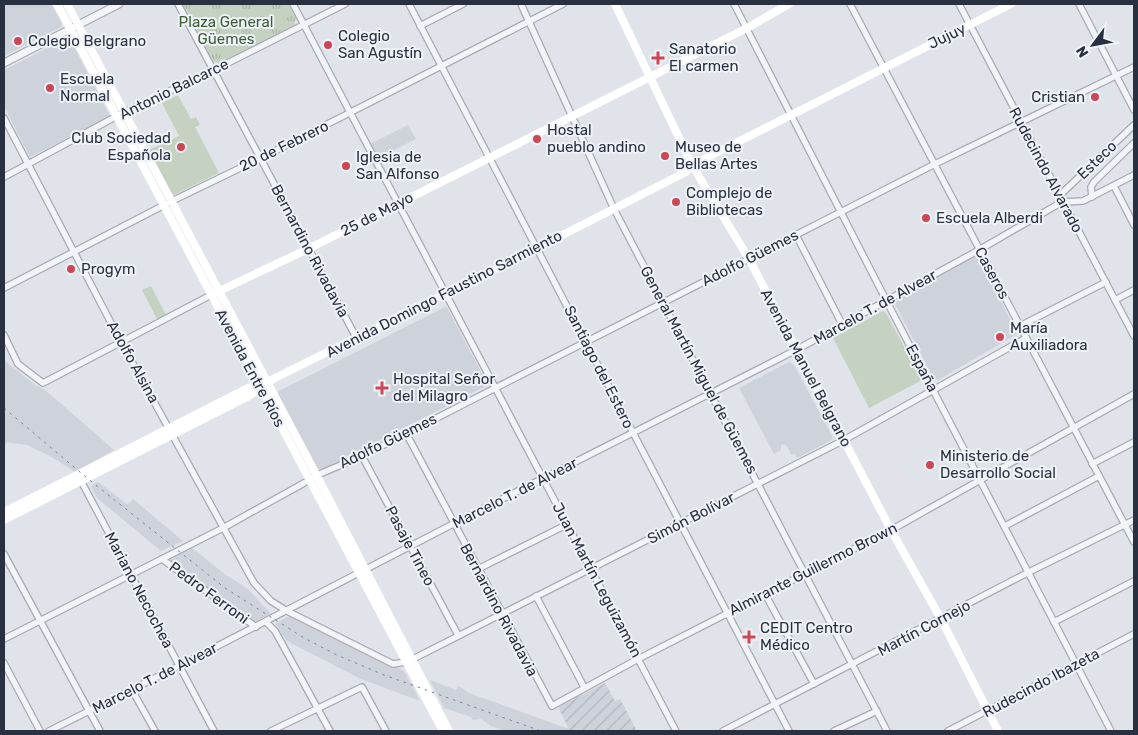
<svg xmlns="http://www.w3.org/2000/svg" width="1138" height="735" font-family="Rubik,sans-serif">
<defs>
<pattern id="industrial-furrows" width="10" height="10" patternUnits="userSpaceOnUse" patternTransform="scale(1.25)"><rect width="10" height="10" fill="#ced2db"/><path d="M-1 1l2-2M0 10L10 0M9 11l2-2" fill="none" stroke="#b1b5bd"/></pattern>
<pattern id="park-tufts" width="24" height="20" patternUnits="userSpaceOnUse" patternTransform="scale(1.25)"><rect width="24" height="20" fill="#c5d2c1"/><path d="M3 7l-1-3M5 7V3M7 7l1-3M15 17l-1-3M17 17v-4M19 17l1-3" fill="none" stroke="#a9b5a7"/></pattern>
</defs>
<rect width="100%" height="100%" fill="#e0e3e9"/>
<g fill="#ced2db">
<polygon points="4,4 51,4 62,23 61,27 4,56"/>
<polygon points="67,38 70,39 109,114 109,117 30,157 4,106 4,70"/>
<polygon points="408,125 416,139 378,158 370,144"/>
<polygon points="976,256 979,257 1017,334 938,380 934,379 894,302 895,299"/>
<polygon points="445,307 447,308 487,383 486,386 321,470 318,469 278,394 279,391"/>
<polygon points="4,360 35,385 44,389 114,450 75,472 50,456 27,445 4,442"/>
<polygon points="789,362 794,365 833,438 832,440 797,458 795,453 791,455 787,446 783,444 781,445 781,450 774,454 739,388"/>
<polygon points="98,482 128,505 133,499 183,541 161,551 97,498 91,486"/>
<polygon points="192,548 226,575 248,589 271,614 256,623 169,560"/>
<polygon points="289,616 404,671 420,701 361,679 287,641 275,624"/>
<polygon points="430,680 456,690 459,686 469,693 569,729 570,731 506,731 491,726 481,719 473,720 471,717 444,708"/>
</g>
<polygon fill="url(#industrial-furrows)" points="605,683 615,701 620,699 637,731 570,731 559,709 560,706"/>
<g fill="#c5d2c1">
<polygon points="178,95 191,119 196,117 200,125 195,127 219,173 174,195 171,193 149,150 179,136 162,103"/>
<polygon points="151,286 166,315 157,319 142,290"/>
<polygon points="883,311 886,313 922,380 869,408 833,338"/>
</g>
<polygon fill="url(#park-tufts)" points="183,4 288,4 296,18 294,25 219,63 213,61"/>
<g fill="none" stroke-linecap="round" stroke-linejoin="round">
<defs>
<g id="minor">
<polyline points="178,4 357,339"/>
<polyline points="293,4 676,731"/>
<polyline points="409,4 789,731"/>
<polyline points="521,4 614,209 887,731"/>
<polyline points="734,4 886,300 1111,731"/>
<polyline points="850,4 1134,542"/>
<polyline points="959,4 1134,336"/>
<polyline points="1079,4 1134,110"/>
<polyline points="420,26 463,4"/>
<polyline points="4,118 121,342 254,583 271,601 287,611 393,664 406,662 413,659 844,440 1026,338"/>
<polyline points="4,177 117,116 214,70 345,4"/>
<polyline points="1114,186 1134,225"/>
<polyline points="1059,196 1134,125"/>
<polyline points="1092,197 1091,187 1094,182 1134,143"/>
<polyline points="796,235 842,324"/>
<polyline points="4,288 172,201 261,158 563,4"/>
<polyline points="1115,300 1134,290"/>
<polyline points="1020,326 1106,282"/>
<polyline points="4,335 18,364 43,383 211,295"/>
<polyline points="406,433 552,706 638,659 891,530 1134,394"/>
<polyline points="362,456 458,635"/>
<polyline points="1092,464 1134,442"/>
<polyline points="80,479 214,731"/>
<polyline points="1005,526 1099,476"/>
<polyline points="4,554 100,731"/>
<polyline points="162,559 256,627"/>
<polyline points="478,569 568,524"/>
<polyline points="765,594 814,684"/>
<polyline points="536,596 584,687"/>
<polyline points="266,622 275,631 330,731"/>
<polyline points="1054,622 1134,581"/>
<polyline points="4,639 223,528 322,473 362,456 935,164 1134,67"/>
<polyline points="4,663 40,731"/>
<polyline points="132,690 155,731"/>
<polyline points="49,731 179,666 453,524 796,350 979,250 1062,202 1083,201 1134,175"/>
<polyline points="271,731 362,687 386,731"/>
<polyline points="723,731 1029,572 1134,520"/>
<polyline points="834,731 877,711"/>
<polyline points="948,731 1134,634"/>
</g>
<polyline id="tertiary" points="4,63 119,4"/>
</defs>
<use href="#minor" stroke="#a5aab3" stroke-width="8"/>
<use href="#tertiary" stroke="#a5aab3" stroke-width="9"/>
<use href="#minor" stroke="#f3f4f7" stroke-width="5.5"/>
<use href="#tertiary" stroke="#f3f4f7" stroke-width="7"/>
<g stroke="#fff" stroke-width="8">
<polyline points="57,4 443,731"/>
<polyline points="67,4 317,476 449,731"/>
<polyline points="615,4 692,165 749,259 891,530 941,619 998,731"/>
<polyline points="215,293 308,249 670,67 747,28 789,4"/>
<polyline points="4,512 258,383"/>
<polyline points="4,520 249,396 273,379 537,248 686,172 692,165 1011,4"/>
</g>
<polyline stroke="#7a8292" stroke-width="1" stroke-dasharray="2.5 5" stroke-linecap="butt" points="4,408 87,478 225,588 304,638 337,655 384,675 541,731"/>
</g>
<g fill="#cb4757" stroke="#eff2f6" stroke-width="2">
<circle cx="18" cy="41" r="5"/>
<circle cx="328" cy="45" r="5"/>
<path d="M655.5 50.5h5v5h5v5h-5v5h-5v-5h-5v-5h5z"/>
<circle cx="50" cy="88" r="5"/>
<circle cx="1095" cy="97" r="5"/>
<circle cx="537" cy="139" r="5"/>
<circle cx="181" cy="147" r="5"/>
<circle cx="665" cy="156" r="5"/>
<circle cx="346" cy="166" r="5"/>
<circle cx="676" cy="202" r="5"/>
<circle cx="926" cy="218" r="5"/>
<circle cx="71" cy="269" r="5"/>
<circle cx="1000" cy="337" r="5"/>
<path d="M379.5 380.5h5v5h5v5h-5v5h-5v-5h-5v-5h5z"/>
<circle cx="930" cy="465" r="5"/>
<path d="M746.5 629.5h5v5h5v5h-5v5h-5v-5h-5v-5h5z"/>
</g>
<g text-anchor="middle" stroke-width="4" stroke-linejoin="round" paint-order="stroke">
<g font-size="15" fill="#3c5b36" stroke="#eff2f6">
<text x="226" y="27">Plaza General<tspan x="226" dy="17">Güemes</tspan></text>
</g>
<g font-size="15" fill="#293040" stroke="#eff2f6" text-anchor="start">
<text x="338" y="41">Colegio<tspan x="338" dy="17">San Agustín</tspan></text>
<text x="28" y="46">Colegio Belgrano</text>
<text x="669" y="54">Sanatorio<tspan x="669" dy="17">El carmen</tspan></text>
<text x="60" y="84">Escuela<tspan x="60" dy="17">Normal</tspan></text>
<text x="1085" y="102" text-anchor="end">Cristian</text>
<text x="547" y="135">Hostal<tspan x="547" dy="17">pueblo andino</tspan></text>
<text x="171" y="143" text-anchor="end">Club Sociedad<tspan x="171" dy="17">Española</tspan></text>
<text x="675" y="152">Museo de<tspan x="675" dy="17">Bellas Artes</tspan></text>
<text x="356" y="162">Iglesia de<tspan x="356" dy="17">San Alfonso</tspan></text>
<text x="686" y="198">Complejo de<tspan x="686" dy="17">Bibliotecas</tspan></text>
<text x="936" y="223">Escuela Alberdi</text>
<text x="81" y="274">Progym</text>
<text x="1010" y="333">María<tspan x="1010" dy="17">Auxiliadora</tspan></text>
<text x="393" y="384">Hospital Señor<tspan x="393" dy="17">del Milagro</tspan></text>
<text x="940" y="461">Ministerio de<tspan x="940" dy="17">Desarrollo Social</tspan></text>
<text x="760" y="633">CEDIT Centro<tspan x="760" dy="17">Médico</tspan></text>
</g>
<g font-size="15" fill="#293040" stroke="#eff2f6">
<text transform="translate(947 36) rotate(-26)" y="5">Jujuy</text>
<text transform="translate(174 89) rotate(-26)" y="5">Antonio Balcarce</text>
<text transform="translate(284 146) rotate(-26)" y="5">20 de Febrero</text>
<text transform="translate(1097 160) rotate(-44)" y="5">Esteco</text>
<text transform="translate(1046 170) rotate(62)" y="5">Rudecindo Alvarado</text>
<text transform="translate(377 214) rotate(-27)" y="5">25 de Mayo</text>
<text transform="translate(310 251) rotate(62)" y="5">Bernardino Rivadavia</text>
<text transform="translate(750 258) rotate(-27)" y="5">Adolfo Güemes</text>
<text transform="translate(992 273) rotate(62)" y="5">Caseros</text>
<text transform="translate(444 294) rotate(-27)" y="5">Avenida Domingo Faustino Sarmiento</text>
<text transform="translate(875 307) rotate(-29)" y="5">Marcelo T. de Alvear</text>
<text transform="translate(133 362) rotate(61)" y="5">Adolfo Alsina</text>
<text transform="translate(599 367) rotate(63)" y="5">Santiago del Estero</text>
<text transform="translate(250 368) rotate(62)" y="5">Avenida Entre Ríos</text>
<text transform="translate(806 368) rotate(62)" y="5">Avenida Manuel Belgrano</text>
<text transform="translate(922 368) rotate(62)" y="5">España</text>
<text transform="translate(699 370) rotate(62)" y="5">General Martín Miguel de Güemes</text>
<text transform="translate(388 441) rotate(-26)" y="5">Adolfo Güemes</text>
<text transform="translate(515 493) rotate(-27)" y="5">Marcelo T. de Alvear</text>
<text transform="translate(691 518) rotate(-27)" y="5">Simón Bolívar</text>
<text transform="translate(410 546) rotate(62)" y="5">Pasaje Tineo</text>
<text transform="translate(813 569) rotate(-27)" y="5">Almirante Guillermo Brown</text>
<text transform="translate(597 580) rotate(62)" y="5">Juan Martín Leguizamón</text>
<text transform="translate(139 590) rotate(62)" y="5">Mariano Necochea</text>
<text transform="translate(209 593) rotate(36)" y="5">Pedro Ferroni</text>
<text transform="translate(499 610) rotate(62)" y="5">Bernardino Rivadavia</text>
<text transform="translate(924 628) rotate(-28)" y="5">Martín Cornejo</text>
<text transform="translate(155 678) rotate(-27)" y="5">Marcelo T. de Alvear</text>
<text transform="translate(1041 683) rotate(-28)" y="5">Rudecindo Ibazeta</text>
</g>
</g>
<rect width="1138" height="735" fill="none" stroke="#293040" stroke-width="10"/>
<g transform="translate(1093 45) rotate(238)" stroke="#eff2f6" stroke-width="4" paint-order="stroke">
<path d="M0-4L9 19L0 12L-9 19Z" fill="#293040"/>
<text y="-8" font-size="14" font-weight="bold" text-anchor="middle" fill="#293040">N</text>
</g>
</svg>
